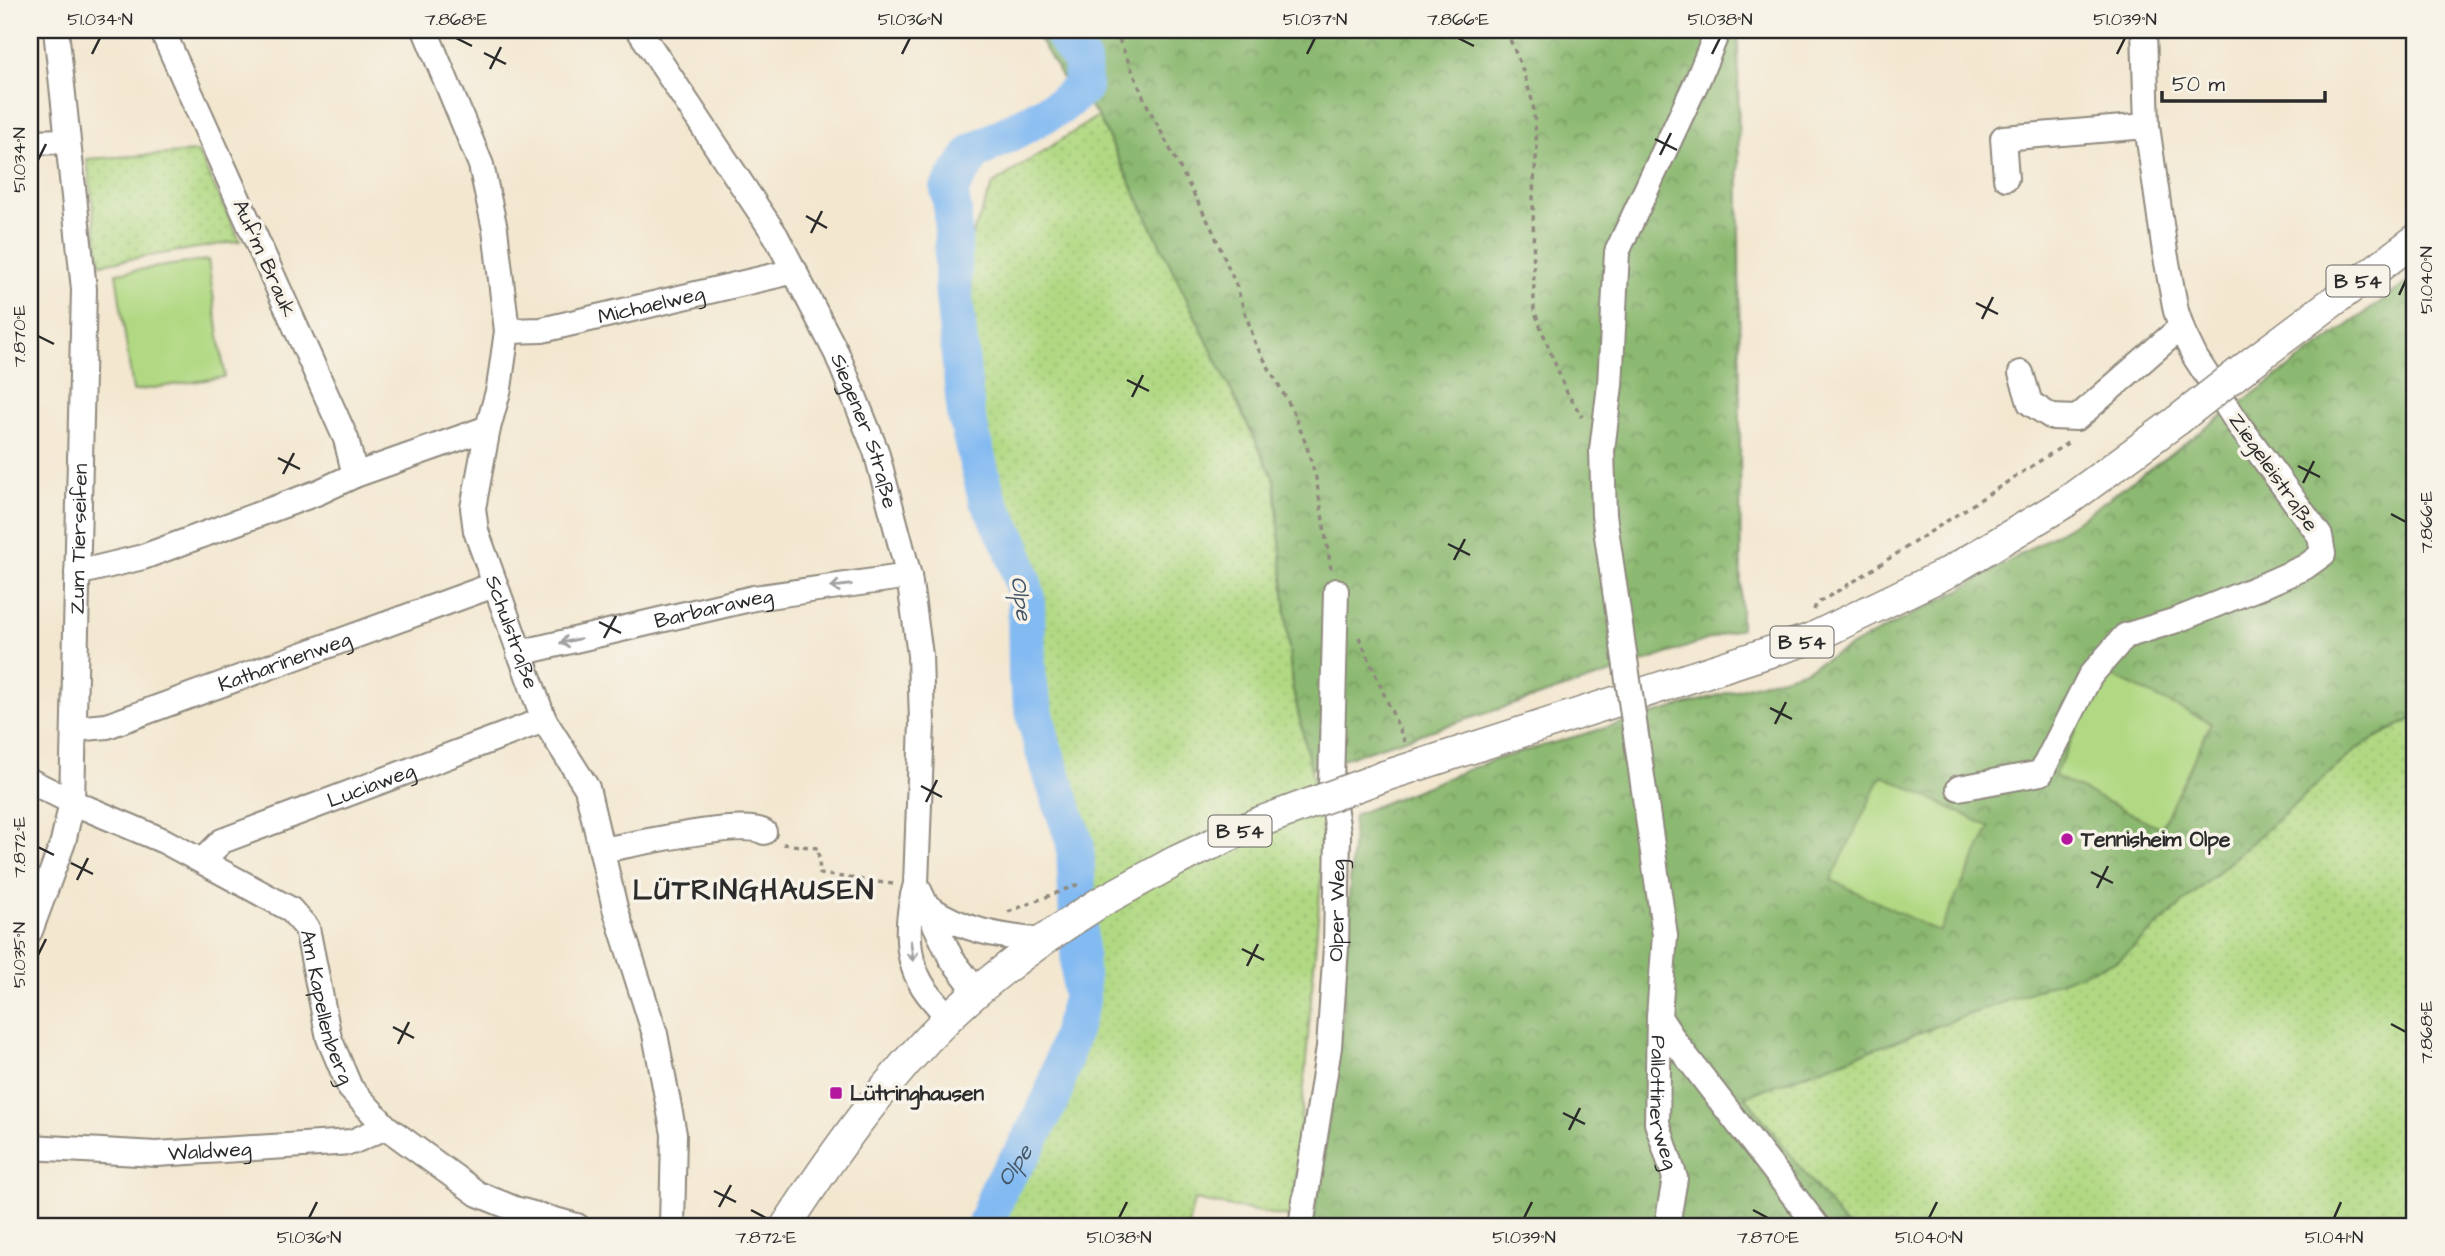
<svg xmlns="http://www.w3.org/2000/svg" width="2445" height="1256" font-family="'Architects Daughter',sans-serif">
<defs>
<pattern id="grass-dots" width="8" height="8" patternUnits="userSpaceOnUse" patternTransform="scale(1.75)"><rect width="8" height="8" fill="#b1d983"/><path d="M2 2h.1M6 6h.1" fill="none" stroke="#98ba71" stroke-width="1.8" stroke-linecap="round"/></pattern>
<pattern id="forest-crowns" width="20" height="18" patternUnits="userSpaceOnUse" patternTransform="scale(1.75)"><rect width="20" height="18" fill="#8cb971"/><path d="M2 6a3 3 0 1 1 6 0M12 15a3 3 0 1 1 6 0" fill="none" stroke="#73975d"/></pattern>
</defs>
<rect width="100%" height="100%" fill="#f7f3e8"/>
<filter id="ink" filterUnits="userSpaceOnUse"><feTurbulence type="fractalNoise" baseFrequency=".0143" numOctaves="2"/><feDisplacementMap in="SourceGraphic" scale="14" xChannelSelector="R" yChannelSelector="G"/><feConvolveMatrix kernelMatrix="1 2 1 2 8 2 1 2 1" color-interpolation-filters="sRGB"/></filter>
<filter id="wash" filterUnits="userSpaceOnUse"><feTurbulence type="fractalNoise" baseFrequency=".00686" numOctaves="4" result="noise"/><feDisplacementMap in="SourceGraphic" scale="28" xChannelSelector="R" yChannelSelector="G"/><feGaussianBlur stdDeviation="1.57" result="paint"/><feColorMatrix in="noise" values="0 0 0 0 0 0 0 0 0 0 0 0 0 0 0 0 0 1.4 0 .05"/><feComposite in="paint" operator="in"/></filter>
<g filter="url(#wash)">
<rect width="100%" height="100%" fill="#f3e7d0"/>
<g fill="url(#grass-dots)" stroke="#6e8257" stroke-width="2">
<polygon points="1098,116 1275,481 1292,685 1325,832 1293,1218 1194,1200 1188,1226 996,1226 1007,1191 1061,1104 1089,1003 1084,843 1051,741 1039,687 1034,600 1027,555 997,500 980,427 969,243 993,184"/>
<polygon points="198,152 240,241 100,264 87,159"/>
<polygon points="2415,717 2415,1226 1846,1226 1744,1096 2119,960 2358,748"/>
</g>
<g fill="url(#forest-crowns)" stroke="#5c724e" stroke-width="2">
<polygon points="1034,30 1738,30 1741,628 1612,673 1311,769 1292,685 1275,481 1098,116 1065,82"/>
<polygon points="2415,277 2415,717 2358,748 2119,960 1745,1096 1846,1226 1313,1226 1342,1021 1354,815 1487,762 1803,671 1960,590 2077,521"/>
</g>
<g fill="#b1d983" stroke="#6e8257" stroke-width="2">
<polygon points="208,260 225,377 133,391 116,273"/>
<polygon points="2104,672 2211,723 2161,828 2054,776"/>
<polygon points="1882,775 1990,827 1939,932 1831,880"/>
</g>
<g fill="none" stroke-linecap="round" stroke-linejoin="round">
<path stroke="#82baf2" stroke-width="38" id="s1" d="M 985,1226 L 1001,1184 L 1024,1151 L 1052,1097 L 1081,1000 L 1075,843 L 1042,745 L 1027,679 L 1026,594 L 1012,546 L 987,498 L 966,415 L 953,286 L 953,212 L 949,189 L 974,152 L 1060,106 L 1083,87 L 1082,62 L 1060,30"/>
</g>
</g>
<g filter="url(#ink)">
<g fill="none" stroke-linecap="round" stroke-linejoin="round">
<defs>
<g id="minor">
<path id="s2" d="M 425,30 L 481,165 L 495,229 L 507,331 L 499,388 L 488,428 L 473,508 L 476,531 L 544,720 L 587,788 L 615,908 L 655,1034 L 674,1134 L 672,1226"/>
<path id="s3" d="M 639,30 L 776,236 L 837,354 L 876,451 L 909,576 L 920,655 L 922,723 L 916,884 C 907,914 904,955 921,983 C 928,996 940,1007 949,1018"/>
<polyline points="30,142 66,141"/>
<polyline points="2006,178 2003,138 2147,126"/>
<path id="s4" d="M 507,331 L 542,330 L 795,271"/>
<polyline points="2021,373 2030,403 2052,417 2077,418 2181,327"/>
<polyline points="355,475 488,428"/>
<polyline points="1604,515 1602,450 1610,385 1617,252 1698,79 1718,30"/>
<polyline points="77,573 143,557 319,492 355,475 346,439 162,30"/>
<path id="s5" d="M 519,653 L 754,598 L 909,576"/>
<path id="s6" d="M 74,729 L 107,726 L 494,585"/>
<path id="s7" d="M 30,781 L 72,802 L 164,841 L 290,909 L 307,928 L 329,1038 L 350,1088 L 386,1127 L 478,1194 L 515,1209 L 577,1226"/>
<polyline points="1959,788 2041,773 2090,676 2125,636 2177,620 2262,586 2305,567 2323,554 2320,536 2239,425 2195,357 2183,332 2176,311 2165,252 2147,126 2144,30"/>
<path d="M 602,850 C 632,845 742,819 764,832"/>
<path id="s8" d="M 203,860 L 222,841 L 544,720"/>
<polyline points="916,884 951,958 977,992"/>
<path d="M 927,906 C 963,931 998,936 1041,941"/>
<path id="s9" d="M 30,931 L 63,842 L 72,802 L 84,289 L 56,30"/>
<polyline points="1665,935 1659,1017 1676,1043 1817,1226"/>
<path id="s10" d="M 1659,1017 L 1657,1123 L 1675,1178 L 1667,1226"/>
<path id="s11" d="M 30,1147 L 156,1154 L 352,1142 L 386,1127"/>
<path id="s12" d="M 1301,1226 L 1329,1047 L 1336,947 L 1338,832 L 1331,785 L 1336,591"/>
</g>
<g id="major">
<polyline points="2251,363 2415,240"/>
<polyline points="1385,776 1810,639 1949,572 2066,502 2178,420"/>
<path d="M 786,1226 C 834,1152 886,1079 949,1017 C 995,973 1048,935 1101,902"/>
</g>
</defs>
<use href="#minor" stroke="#8f897e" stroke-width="28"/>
<use href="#major" stroke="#8f897e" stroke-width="33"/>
<g stroke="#8f897e" stroke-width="3.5" stroke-dasharray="5 5" stroke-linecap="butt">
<polyline points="1115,30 1146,103 1212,229 1236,285 1256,345 1292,409 1306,444 1316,478 1331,569"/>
<polyline points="1508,30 1509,37 1522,68 1533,103 1537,148 1533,191 1534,310 1565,389 1582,417"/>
<polyline points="1814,610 1816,604 1856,580 2069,442"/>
<polyline points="1359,637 1405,742"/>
<polyline points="783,844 818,848 820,874 893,884"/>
<polyline points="1008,912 1079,884"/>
</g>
<use href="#minor" stroke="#fff" stroke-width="24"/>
<use href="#major" stroke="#fff" stroke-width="30"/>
<defs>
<polyline id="minor-bridge" points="1604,515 1665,935"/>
<g id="major-bridge">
<polyline points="2178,420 2251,363"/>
<polyline points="1101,902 1176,861 1257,823 1385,776"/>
</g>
</defs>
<use href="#minor-bridge" stroke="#8f897e" stroke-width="28" stroke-linecap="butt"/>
<use href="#major-bridge" stroke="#8f897e" stroke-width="33" stroke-linecap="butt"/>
<use href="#minor-bridge" stroke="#fff" stroke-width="24"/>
<use href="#major-bridge" stroke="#fff" stroke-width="30"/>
</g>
<defs><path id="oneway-shaft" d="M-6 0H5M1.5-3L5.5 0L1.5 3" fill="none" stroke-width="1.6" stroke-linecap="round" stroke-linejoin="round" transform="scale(1.75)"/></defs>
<g stroke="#a0a0a0">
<use href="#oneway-shaft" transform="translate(841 586) rotate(172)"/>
<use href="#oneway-shaft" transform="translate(570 641) rotate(167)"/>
<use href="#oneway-shaft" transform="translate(912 951) rotate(82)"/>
</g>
</g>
<path fill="none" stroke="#2b2b2b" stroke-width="2.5" d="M 456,38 L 472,46M 1458,38 L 1474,46M 484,53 L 506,64M 92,54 L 100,38M 902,54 L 910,38M 1307,54 L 1315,38M 1712,54 L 1720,38M 2117,54 L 2125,38M 490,69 L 501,47M 1655,139 L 1677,150M 1660,155 L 1671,133M 38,160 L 46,144M 806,216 L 827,228M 811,233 L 822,211M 2399,295 L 2406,280M 1976,303 L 1998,314M 1982,319 L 1993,297M 38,336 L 54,344M 1127,380 L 1149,391M 1132,397 L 1143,375M 278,458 L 300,469M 2298,466 L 2320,477M 283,474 L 294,453M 2303,483 L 2314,461M 2391,514 L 2406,522M 1448,544 L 1470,555M 1454,560 L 1465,539M 599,622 L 621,633M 604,638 L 616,616M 1770,708 L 1792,719M 1775,724 L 1786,702M 921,786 L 942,797M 926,802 L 937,780M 38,847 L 54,855M 71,863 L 93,874M 2091,872 L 2113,883M 77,880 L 88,858M 2097,888 L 2108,866M 1242,949 L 1264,960M 38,955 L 46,939M 1247,966 L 1258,944M 2391,1024 L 2406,1032M 393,1027 L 414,1038M 398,1044 L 409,1022M 1563,1113 L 1585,1124M 1569,1130 L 1580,1108M 714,1191 L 736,1202M 719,1207 L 731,1185M 751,1210 L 766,1218M 1753,1210 L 1768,1218M 309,1218 L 317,1202M 1119,1218 L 1127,1202M 1524,1218 L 1532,1202M 1929,1218 L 1937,1202M 2334,1218 L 2341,1202"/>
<g fill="#b5179e" stroke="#f7f3e8" stroke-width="2.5">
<circle cx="2067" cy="839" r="7"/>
<rect x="829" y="1086" width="14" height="14" rx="3.5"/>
</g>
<g text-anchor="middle" stroke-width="7" stroke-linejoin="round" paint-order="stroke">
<g fill="#f7f3e8" stroke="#686764" stroke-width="2">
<rect x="2326.5" y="265.5" width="63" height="31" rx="5"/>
<rect x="1770.5" y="626.5" width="63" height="31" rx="5"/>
<rect x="1208.5" y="815.5" width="63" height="31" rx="5"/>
</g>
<g font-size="19" font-weight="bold" fill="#2b2b2b">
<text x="2358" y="288">B 54</text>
<text x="1802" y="649">B 54</text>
<text x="1240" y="838">B 54</text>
</g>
<g font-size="21" fill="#2b2b2b" stroke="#f7f3e8">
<text transform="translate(265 258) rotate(66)" y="7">Auf'm Brauk</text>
<text dy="7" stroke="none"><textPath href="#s4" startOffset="147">Michaelweg</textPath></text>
<text dy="7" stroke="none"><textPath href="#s3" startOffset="462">Siegener Straße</textPath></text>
<text transform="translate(2274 472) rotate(55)" y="7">Ziegeleistraße</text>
<text dy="7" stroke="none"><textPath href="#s9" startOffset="399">Zum Tierseifen</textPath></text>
<text dy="7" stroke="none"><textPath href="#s5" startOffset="200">Barbaraweg</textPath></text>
<text dy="7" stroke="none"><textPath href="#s2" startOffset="625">Schulstraße</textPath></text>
<text dy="7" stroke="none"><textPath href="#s6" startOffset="222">Katharinenweg</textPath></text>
<text dy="7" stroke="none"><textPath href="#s8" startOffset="186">Luciaweg</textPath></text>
<text dy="7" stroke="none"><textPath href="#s12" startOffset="318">Olper Weg</textPath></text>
<text dy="7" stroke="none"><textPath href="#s7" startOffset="397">Am Kapellenberg</textPath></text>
<text dy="7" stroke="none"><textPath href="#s10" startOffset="86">Pallottinerweg</textPath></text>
<text dy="7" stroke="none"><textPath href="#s11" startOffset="180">Waldweg</textPath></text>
</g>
<g font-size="21" font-weight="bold" fill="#2b2b2b" stroke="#f7f3e8" text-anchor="start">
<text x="2081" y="846">Tennisheim Olpe</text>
<text x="850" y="1100">Lütringhausen</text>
</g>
<g font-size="23" font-style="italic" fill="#455667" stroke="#f7f3e8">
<text transform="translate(1022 598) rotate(82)" y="8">Olpe</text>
<text dy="8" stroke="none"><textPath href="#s1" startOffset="68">Olpe</textPath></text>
</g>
<g font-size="28" font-weight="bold" letter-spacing="2" fill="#2b2b2b" stroke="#f7f3e8">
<text x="754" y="899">LÜTRINGHAUSEN</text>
</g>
</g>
<rect width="2445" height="1256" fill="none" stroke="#f7f3e8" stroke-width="77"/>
<path d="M2162 91v10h163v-10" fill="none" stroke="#2b2b2b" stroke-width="3.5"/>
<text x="2172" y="91" font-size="21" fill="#2b2b2b" stroke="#f7f3e8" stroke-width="5" paint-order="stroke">50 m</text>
<rect x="38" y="38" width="2368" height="1180" fill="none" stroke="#2b2b2b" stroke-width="2.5"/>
<g font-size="18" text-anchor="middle" fill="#2b2b2b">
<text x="100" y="25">51.034°N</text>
<text x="456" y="25">7.868°E</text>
<text x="910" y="25">51.036°N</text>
<text x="1315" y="25">51.037°N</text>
<text x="1458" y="25">7.866°E</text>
<text x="1720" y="25">51.038°N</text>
<text x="2125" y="25">51.039°N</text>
<text transform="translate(19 160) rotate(-90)" y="6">51.034°N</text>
<text transform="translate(2426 280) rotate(-90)" y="6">51.040°N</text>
<text transform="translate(19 336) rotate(-90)" y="6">7.870°E</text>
<text transform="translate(2426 522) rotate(-90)" y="6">7.866°E</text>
<text transform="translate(19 847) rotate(-90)" y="6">7.872°E</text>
<text transform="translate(19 955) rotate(-90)" y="6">51.035°N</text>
<text transform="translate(2426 1032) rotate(-90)" y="6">7.868°E</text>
<text x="309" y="1243">51.036°N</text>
<text x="766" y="1243">7.872°E</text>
<text x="1119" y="1243">51.038°N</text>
<text x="1524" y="1243">51.039°N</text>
<text x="1768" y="1243">7.870°E</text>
<text x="1929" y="1243">51.040°N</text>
<text x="2334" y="1243">51.041°N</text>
</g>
</svg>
